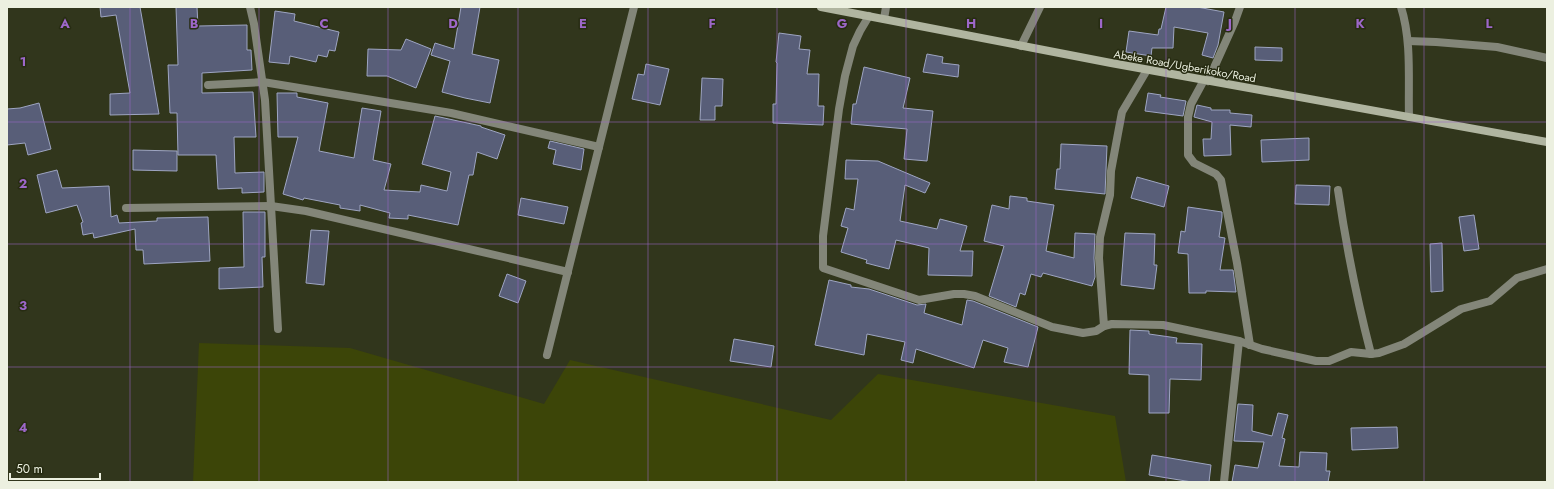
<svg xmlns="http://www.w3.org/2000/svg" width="1554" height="489" font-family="Jost,sans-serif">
<rect width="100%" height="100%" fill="#31361c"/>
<polygon fill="#3c4508" points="199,343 350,348 544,404 570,360 831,420 878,374 1115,416 1126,482 193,482"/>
<g fill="#585e78" stroke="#9ea5c2">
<polygon points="100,7 140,7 159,114 110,115 110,94 130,93 116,15 101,17"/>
<polygon points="176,7 197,7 198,26 247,25 247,50 251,50 252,70 202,73 202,93 253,92 256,137 234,137 235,173 264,172 264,192 242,193 242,188 218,189 216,155 178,155 177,113 170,113 168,65 178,65"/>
<polygon points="461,7 480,7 472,54 499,60 490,103 465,98 442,92 450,61 431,55 435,43 454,49"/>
<polygon points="1166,7 1197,7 1224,12 1218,45 1213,58 1202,55 1208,33 1174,27 1173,48 1152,48 1151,56 1126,52 1129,31 1158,35 1159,29 1161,29"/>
<polygon points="275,11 295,14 294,21 339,32 335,51 329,50 327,57 318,55 316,62 290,56 289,64 269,62"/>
<polygon points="779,33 801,36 799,49 810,50 807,74 819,74 818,106 824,106 823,125 773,123 773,104 776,104 777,63 776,62"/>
<polygon points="406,39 431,49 416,88 387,76 367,76 368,49 401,50"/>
<polygon points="1255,47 1282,48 1282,61 1255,60"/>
<polygon points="927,54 943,57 942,63 959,65 958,77 923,72"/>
<polygon points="646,64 669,69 660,105 632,99 638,74 644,75"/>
<polygon points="864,67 910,78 903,108 933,111 927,161 904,159 907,129 851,124 853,104 856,104"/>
<polygon points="702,78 723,79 722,106 715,106 715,120 700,120"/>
<polygon points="277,93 297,93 297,97 328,103 319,151 354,158 362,108 381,111 373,160 391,164 384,190 420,192 421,185 447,191 451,172 422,164 435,116 481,126 481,127 505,135 497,159 477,152 473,175 469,175 458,225 408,215 408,219 389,218 390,213 360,205 360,211 340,208 340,205 304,198 303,200 283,194 298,137 278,137"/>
<polygon points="1148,93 1161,95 1160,97 1186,101 1183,116 1145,111"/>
<polygon points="39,103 51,149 28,155 25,143 7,145 7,109 20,108"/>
<polygon points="1197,105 1211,108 1211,110 1230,110 1230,113 1252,115 1251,127 1230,125 1231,155 1204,156 1203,139 1211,139 1212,122 1194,117"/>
<polygon points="1309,138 1309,160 1262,162 1261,140"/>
<polygon points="550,141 584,149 581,170 553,164 556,150 548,148"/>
<polygon points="1061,144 1107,146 1105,194 1055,189 1057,169 1060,169"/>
<polygon points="133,150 177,151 177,171 133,170"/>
<polygon points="846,160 878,161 930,183 925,193 905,185 900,221 937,229 940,219 967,226 960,251 973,251 972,276 928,275 929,248 896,240 889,269 866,263 867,260 841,252 848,228 841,226 846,208 854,210 858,179 845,179"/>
<polygon points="57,170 62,188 109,186 111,217 117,215 119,223 157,221 157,218 208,217 210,261 144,264 143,250 136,250 135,229 94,238 93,233 83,235 81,223 83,222 77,205 46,213 37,175"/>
<polygon points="1137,177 1169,186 1164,207 1131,198"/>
<polygon points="1296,185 1330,186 1329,205 1295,204"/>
<polygon points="1010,196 1027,198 1027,201 1054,205 1046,251 1074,258 1075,233 1095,234 1094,258 1095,277 1092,286 1043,273 1041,277 1031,274 1025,295 1020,293 1016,307 989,296 1004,246 984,241 992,205 1009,209"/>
<polygon points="521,198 568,207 564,224 518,215"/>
<polygon points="1188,207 1222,212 1222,217 1219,237 1225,238 1220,270 1233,270 1236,292 1206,291 1206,293 1189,293 1188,254 1178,253 1181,231 1185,232"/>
<polygon points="243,212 265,212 265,257 262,257 263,287 219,289 219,268 244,267"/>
<polygon points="1474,215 1479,249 1464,251 1459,217"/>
<polygon points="311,230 329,231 324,285 306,283"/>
<polygon points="1125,233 1155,234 1154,265 1157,265 1154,289 1121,285"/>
<polygon points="1442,243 1443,291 1431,292 1430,244"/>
<polygon points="507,274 526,281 518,303 499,296"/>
<polygon points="829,280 851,285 851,287 869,289 917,305 926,304 924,313 962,325 967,300 973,301 1038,327 1028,367 1004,362 1008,348 983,340 974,368 916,349 913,363 901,360 905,342 867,334 864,355 815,345"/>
<polygon points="1130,330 1149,331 1149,334 1177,338 1176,343 1202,344 1201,380 1170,379 1169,413 1149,413 1149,375 1129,374"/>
<polygon points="734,339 774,346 771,367 730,361"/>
<polygon points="1238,404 1253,405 1252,431 1272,436 1278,413 1288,415 1282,438 1285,439 1279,466 1299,467 1300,452 1327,453 1326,471 1330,471 1328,482 1232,482 1235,465 1258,468 1264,442 1234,441"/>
<polygon points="1397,427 1398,448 1352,450 1351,428"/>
<polygon points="1152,455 1211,465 1209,482 1192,482 1149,475"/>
</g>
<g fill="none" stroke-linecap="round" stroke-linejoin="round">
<g stroke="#838679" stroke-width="8">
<polyline points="250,7 254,24 265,100 278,329"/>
<path d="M 1401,7 C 1412,42 1408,81 1409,117"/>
<polyline points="869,16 860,31 853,46 845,76 839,109 823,236 823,268 919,300 954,294 964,294 975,296 1052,327 1083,333 1096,331 1104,326"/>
<polyline points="884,19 886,7"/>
<polyline points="1408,41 1436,42 1497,47 1547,58"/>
<polyline points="1021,46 1040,7"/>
<polyline points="1147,70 1122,112 1111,171 1110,195 1100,237 1099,258 1104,326 1112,324 1163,325 1196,332 1239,341 1262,349 1316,361 1329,361 1351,352 1371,354 1379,353 1404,344 1461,309 1490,301 1517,278 1547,269"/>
<polyline points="1204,80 1191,104 1188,117 1188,155 1194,163 1216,174 1221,180 1237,263 1250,345"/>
<polyline points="1208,81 1235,21 1240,7"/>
<polyline points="208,85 263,82 451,113 599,147"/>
<path d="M 1338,190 C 1346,245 1357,300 1371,354"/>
<polyline points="126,208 271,206 306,211 568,272"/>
<polyline points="547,355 634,7"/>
<polyline points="1224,482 1239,341"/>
</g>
<polyline stroke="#b0b5a0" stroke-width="8" points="821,7 1111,63 1547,142"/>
</g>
<path fill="none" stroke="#9d67c9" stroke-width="1" stroke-opacity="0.55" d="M 130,7 L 130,482M 259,7 L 259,482M 388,7 L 388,482M 518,7 L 518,482M 648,7 L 648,482M 777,7 L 777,482M 906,7 L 906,482M 1036,7 L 1036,482M 1166,7 L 1166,482M 1295,7 L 1295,482M 1424,7 L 1424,482M 7,122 L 1547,122M 7,244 L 1547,244M 7,367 L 1547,367"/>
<g text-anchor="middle" stroke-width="3" stroke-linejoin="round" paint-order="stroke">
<g font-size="11" fill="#ecf0e0" stroke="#272c12">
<text transform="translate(1185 66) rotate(10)" y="4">Abeke Road/Ugberikoko/Road</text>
</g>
</g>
<g font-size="13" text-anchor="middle" font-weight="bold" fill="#9d67c9" stroke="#272c12" stroke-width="3" stroke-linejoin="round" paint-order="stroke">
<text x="65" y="28">A</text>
<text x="194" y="28">B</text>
<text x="324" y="28">C</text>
<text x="453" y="28">D</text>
<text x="583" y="28">E</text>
<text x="712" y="28">F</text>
<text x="842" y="28">G</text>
<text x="971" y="28">H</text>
<text x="1101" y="28">I</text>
<text x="1230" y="28">J</text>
<text x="1360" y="28">K</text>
<text x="1489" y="28">L</text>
<text x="23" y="66">1</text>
<text x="23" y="188">2</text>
<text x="23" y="310">3</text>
<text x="23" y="432">4</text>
</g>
<rect width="1554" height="489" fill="none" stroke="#ecf0e0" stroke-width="16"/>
<path d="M10 473v6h90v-6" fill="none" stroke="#ecf0e0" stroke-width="2"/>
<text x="16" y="473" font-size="12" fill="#ecf0e0" stroke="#272c12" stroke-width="3" paint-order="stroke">50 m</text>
</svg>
